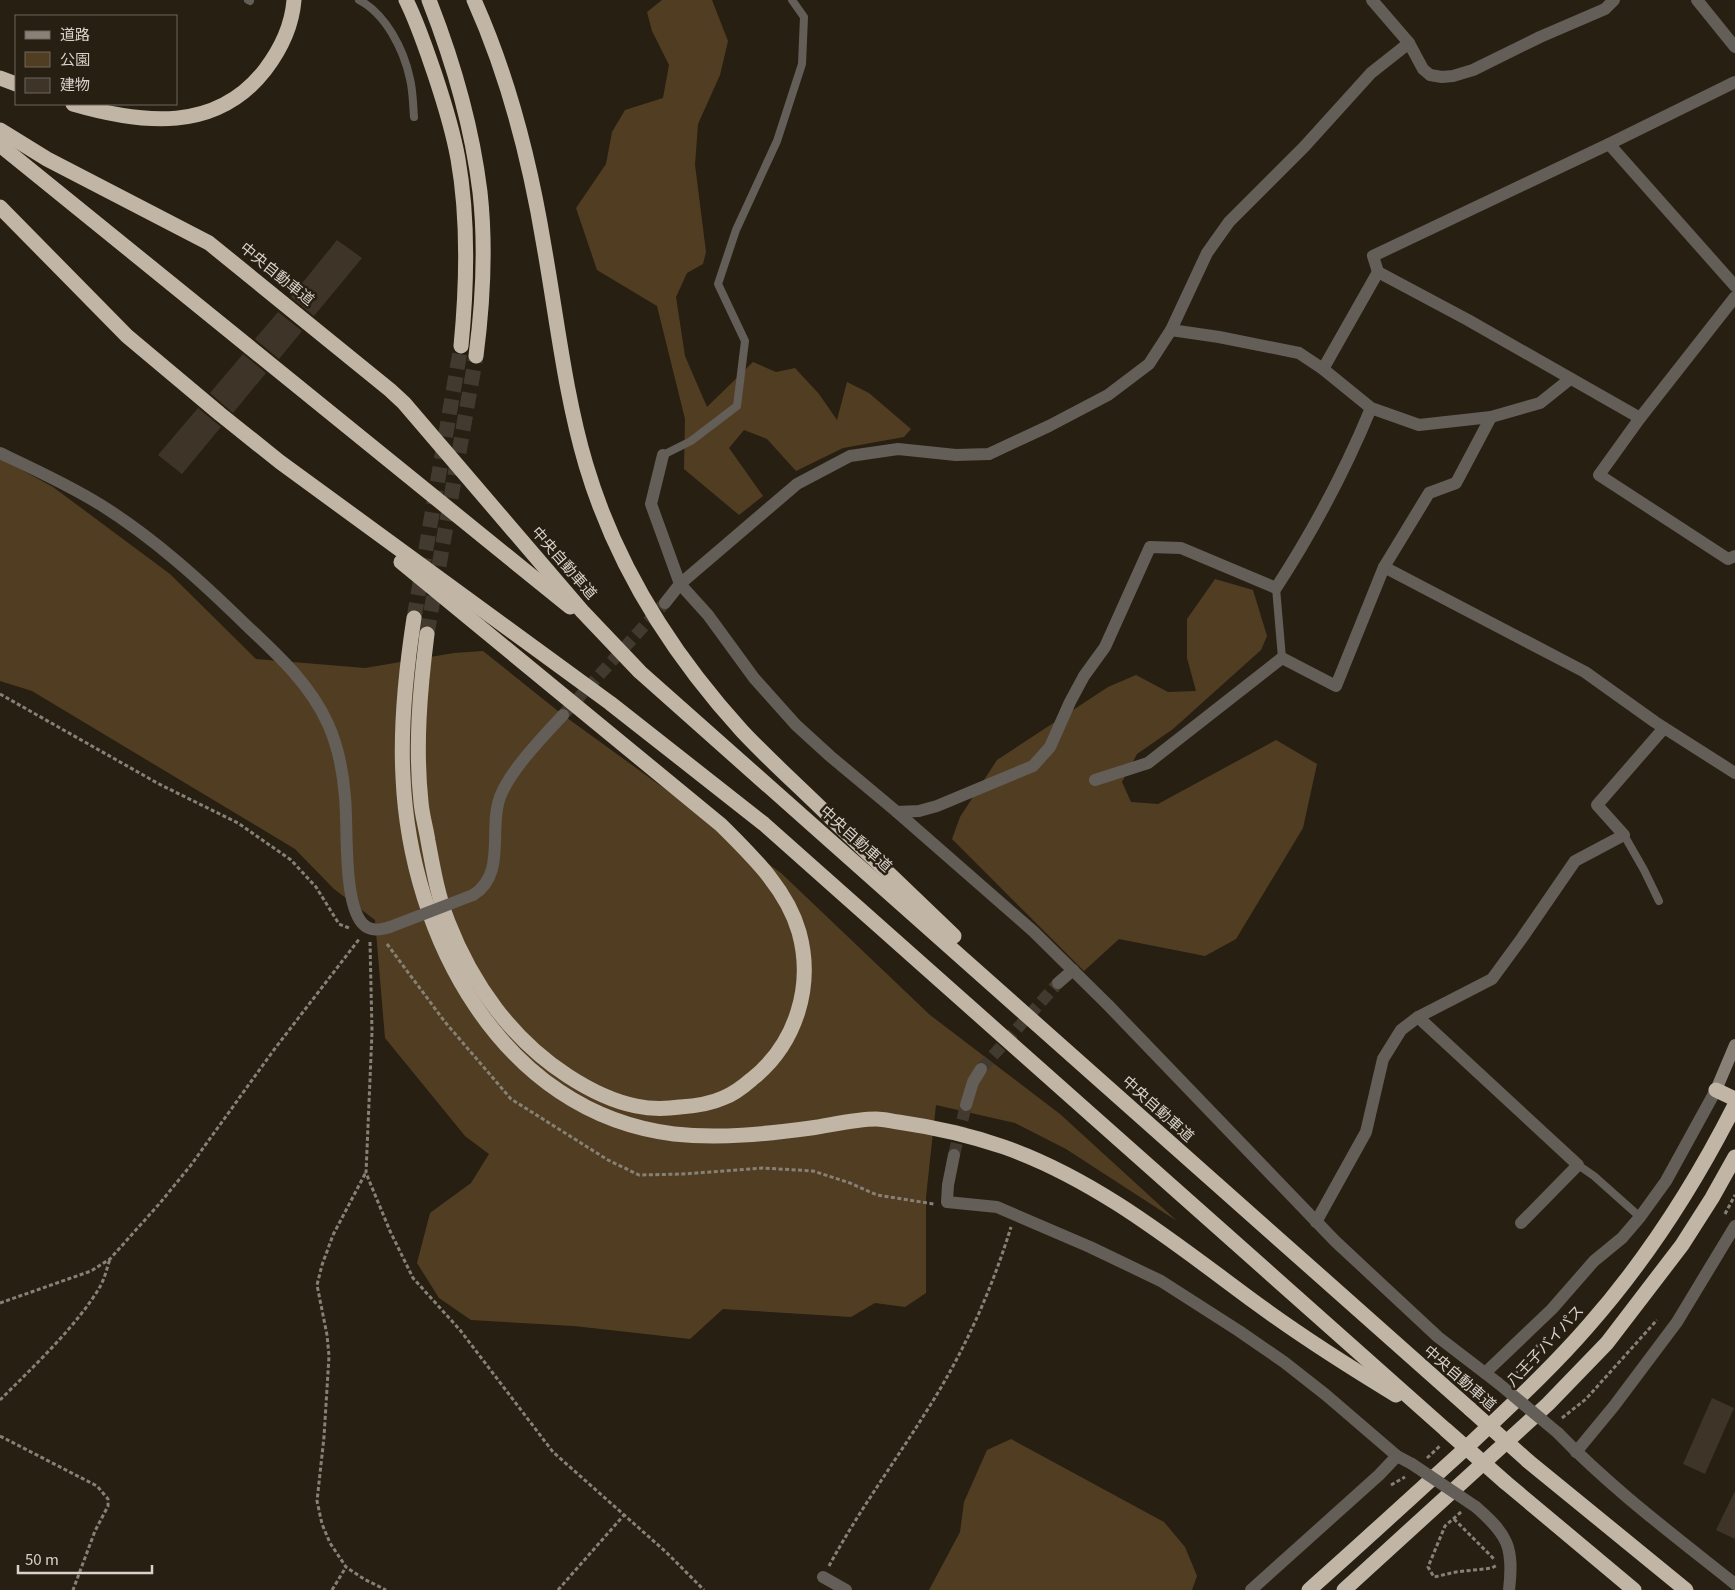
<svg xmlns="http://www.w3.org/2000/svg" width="1735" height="1590" font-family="Georgia,'Noto Sans JP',serif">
<rect width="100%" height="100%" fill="#271f12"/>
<g fill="#513e22">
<polygon points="662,0 712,0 728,41 720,75 698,124 695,165 706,252 703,264 687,273 676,297 685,356 707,407 753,362 776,372 795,368 819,394 837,420 847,382 869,393 911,429 904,437 843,448 796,471 767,439 744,430 729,448 763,496 739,515 684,469 685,419 657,306 597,270 576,208 606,164 612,132 625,110 663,98 669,65 652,31 647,12"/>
<polygon points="0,458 53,487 170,574 256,659 365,668 454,653 483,651 563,715 781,873 930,1015 1060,1114 1177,1221 1066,1149 1015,1123 936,1105 926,1197 926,1293 905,1307 875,1303 851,1317 723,1309 690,1339 574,1326 471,1320 439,1298 417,1263 430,1213 471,1183 489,1154 465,1136 385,1038 375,920 334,889 295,849 32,691 0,681"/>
<polygon points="1215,579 1253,590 1267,636 1261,650 1173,729 1137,754 1122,782 1131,802 1158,804 1276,740 1317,764 1303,828 1236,939 1205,956 1119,939 1084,971 952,839 960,817 997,760 1108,687 1136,675 1168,692 1196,691 1187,658 1187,619"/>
<polygon points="1011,1439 1164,1522 1185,1547 1197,1576 1192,1590 929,1590 960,1532 964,1502 987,1450"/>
</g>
<g fill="#3e3528">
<polygon points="337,240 362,258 314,316 291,297"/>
<polygon points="278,312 302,331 279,359 255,339"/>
<polygon points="243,354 266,373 233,413 210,393"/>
<polygon points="198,408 221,427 182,474 158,455"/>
<polygon points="1712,1398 1734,1408 1705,1474 1683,1464"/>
<polygon points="1735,1491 1735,1539 1716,1530"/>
</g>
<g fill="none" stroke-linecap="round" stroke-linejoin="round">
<g stroke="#423a2e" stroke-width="12" stroke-dasharray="12 6" stroke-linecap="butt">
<polyline points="563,715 665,603"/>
<polyline points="981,1069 1058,983"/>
<polyline points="954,1155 966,1105"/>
</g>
<g stroke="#423a2e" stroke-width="15" stroke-dasharray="15 8" stroke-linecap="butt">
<polyline points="414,618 461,346"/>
<polyline points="427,634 476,356"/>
</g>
<g stroke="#878076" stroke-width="3" stroke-dasharray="4 2.5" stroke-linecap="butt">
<polyline points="0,694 159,784 238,823 291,860 316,887 339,924 349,928"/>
<polyline points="370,942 372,1032 366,1173 390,1231 413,1278 460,1330 553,1452 666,1552 704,1590"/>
<polyline points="387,944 445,1022 511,1099 608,1160 639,1175 683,1174 763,1168 813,1171 850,1183 877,1195 934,1204"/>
<polyline points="365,1174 333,1235 322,1265 317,1285 327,1335 329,1356 324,1437 317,1501 322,1524 330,1543 346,1567 364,1579 386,1590"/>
<polyline points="1725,1214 1735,1195"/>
<polyline points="0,1303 91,1271 110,1259 160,1203 191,1165 273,1051 360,938"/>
<polyline points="1513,1378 1526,1359 1538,1345"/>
<path d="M 0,1400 C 33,1367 78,1325 101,1285 C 105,1277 107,1268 110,1259"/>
<polyline points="1562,1418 1586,1399 1657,1320"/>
<polyline points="0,1436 97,1486 108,1499 108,1506 95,1531 73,1590"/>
<polyline points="1427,1458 1441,1445"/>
<polyline points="1391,1485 1405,1477"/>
<polyline points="1461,1512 1445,1526 1428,1567 1434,1577 1456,1572 1492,1568 1497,1565"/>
<polyline points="1454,1519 1495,1560"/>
<path d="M 829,1566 C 858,1512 894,1463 926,1412 C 963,1354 991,1292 1011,1227"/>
<polyline points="332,1590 346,1567"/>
<polyline points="558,1590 624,1515"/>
</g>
<g stroke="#635e58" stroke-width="8">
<polyline points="248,0 250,1"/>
<path d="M 359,0 C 386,14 404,50 410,79 C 413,91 413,105 414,117"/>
<polyline points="663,455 691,441 737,406 745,341 718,284 736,230 777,141 802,64 804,17 792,0"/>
<polyline points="1276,588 1282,658"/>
<polyline points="1624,835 1644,870 1659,901"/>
<polyline points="1578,1165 1594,1176 1640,1217"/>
</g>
<g stroke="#635e58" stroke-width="12">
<polyline points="1372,0 1409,43 1423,69 1430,75 1442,77 1453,76 1473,70 1540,37 1605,9 1614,0"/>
<polyline points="1697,0 1735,47"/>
<polyline points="1609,144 1735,286"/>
<polyline points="1735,297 1640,418 1599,475 1728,559 1735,556"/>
<polyline points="1171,330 1219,337 1299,353 1323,369 1371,408 1419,425 1491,417 1540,403 1570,379"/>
<polyline points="1323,369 1378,272"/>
<polyline points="1491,417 1456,483 1429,493 1384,567 1585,672 1655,722 1735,773"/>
<polyline points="1640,418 1468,320 1378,272 1373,256 1609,144 1735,82"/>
<path d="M 0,453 C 34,469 69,485 101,505 C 155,539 201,581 246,625 C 277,654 310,684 328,724 C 338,746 343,772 345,797 C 348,827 343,901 362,923 C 370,932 380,930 390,927"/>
<polyline points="663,455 651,504 680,584 708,615 754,678 796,725 830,756 897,812 1033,931 1108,1005 1335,1241 1438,1337 1498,1383"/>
<polyline points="665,603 680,584 797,484 850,456 898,449 956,455 989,454 1049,426 1108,395 1149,364 1171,330 1207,253 1229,222 1304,147 1371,73 1409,43"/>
<polyline points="1095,780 1148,763 1282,658 1336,686 1384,567"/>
<path d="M 897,812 L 919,811 L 937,806 L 1033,766 L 1050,747 L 1070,702 L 1084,676 L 1105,647 L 1150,547 L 1181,548 L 1276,588 C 1313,531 1345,471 1371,408"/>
<path d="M 473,895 C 507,874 488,829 500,797 C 511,769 543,737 563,715"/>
<polyline points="1058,983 1073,970"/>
<polyline points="1418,1017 1578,1165 1521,1223"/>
<polyline points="966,1105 973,1082 981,1069"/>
<polyline points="954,1155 948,1185 947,1202 997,1207 1090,1247 1161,1281 1239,1331 1284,1362 1326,1395 1397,1456 1412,1464"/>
<polyline points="1316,1222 1366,1132 1383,1059 1401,1030 1418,1017 1492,979 1522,938 1575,861 1624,835 1597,805 1664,728"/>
<polyline points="1485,1373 1552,1309 1594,1261 1622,1238 1640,1217 1666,1181 1716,1090"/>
<path d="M 1558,1433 C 1612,1489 1675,1536 1735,1584"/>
<polyline points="1576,1452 1614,1406 1677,1322 1735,1226"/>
<path d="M 1476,1507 C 1508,1535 1514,1547 1509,1590"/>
<polyline points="823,1577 846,1590"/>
<polyline points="1251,1590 1379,1475 1397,1456"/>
</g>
<polyline stroke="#898177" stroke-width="12" points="1716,1090 1735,1045"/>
<g stroke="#c1b5a6" stroke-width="15">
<path d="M 406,0 C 418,24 426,49 435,75 C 444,102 453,131 458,159 C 469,221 467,284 461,346"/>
<path d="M 429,0 C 453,61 472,127 480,192 C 486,246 483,302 476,356"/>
<path d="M 474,0 C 509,78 530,161 544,246 C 557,319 565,394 586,465 C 616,566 672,654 742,731 C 771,762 802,789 832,819 C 873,858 913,897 954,936"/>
<polyline points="0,78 16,84"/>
<path d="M 73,104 C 142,124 216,133 265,70 C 281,49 292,26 294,0"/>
<polyline points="0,130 47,159 209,243 390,390 404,403 582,611 640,672 1470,1409"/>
<polyline points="0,145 570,607"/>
<polyline points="0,207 127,336 220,414 280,462 610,703 764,824 1446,1430"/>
<path d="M 401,562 L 721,825 C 752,856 787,889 799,932 C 814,986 796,1044 752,1079 C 744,1086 734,1094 723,1098 C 710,1104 695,1106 680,1107 C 665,1109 650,1109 636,1106 C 611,1101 588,1089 568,1076 C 512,1040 472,984 448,922 C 438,897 433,868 428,841 C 426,828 422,815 421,802 C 415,746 420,689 427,634"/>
<path d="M 414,618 C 406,670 400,723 403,777 C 410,935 501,1113 674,1134 C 719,1139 766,1134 811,1128 C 831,1125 856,1119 876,1119 C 883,1119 891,1121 898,1122 C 933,1127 969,1135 1004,1147 C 1098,1180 1177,1245 1256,1303 C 1301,1336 1348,1366 1396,1395"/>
<polyline points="1716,1090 1735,1099"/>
<polyline points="1528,1461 1686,1590"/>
<polyline points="1505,1482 1634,1590"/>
<path d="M 1309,1590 C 1362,1543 1414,1495 1466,1448 C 1508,1408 1551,1369 1589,1325 C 1647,1259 1695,1184 1735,1105"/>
<polyline points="1344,1590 1548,1404 1607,1343 1682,1245 1712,1198 1735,1157"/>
</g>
<g stroke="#635e58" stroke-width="12">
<polyline points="390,927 473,895"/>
<polyline points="1498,1383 1558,1433"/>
<polyline points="1412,1464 1476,1507"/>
</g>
<g stroke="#c1b5a6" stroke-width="15">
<polyline points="1470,1409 1528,1461"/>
<polyline points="1446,1430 1505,1482"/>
</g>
</g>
<g text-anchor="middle" stroke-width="5" stroke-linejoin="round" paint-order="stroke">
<g font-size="15" fill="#d8d2ca" stroke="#271f12">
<text transform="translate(277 274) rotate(39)" y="5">中央自動車道</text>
<text transform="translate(564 563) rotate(49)" y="5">中央自動車道</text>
<text transform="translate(856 839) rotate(42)" y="5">中央自動車道</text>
<text transform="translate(1158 1109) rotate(42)" y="5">中央自動車道</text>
<text transform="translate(1545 1346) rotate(-47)" y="5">八王子バイパス</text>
<text transform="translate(1460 1378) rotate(41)" y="5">中央自動車道</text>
</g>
</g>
<rect x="15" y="15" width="162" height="90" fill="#271f12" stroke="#6e675c"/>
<rect x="25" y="31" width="25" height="8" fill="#898177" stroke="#6e675c"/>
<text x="60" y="40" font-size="15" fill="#d8d2ca">道路</text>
<rect x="25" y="52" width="25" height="15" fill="#513e22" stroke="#6e675c"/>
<text x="60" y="65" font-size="15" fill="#d8d2ca">公園</text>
<rect x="25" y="78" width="25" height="15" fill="#3e3528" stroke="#6e675c"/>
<text x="60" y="90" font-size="15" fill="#d8d2ca">建物</text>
<path d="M18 1565v8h134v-8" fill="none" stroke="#d8d2ca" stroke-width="2.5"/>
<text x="25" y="1565" font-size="15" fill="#d8d2ca" stroke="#271f12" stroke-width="4" paint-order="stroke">50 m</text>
</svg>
